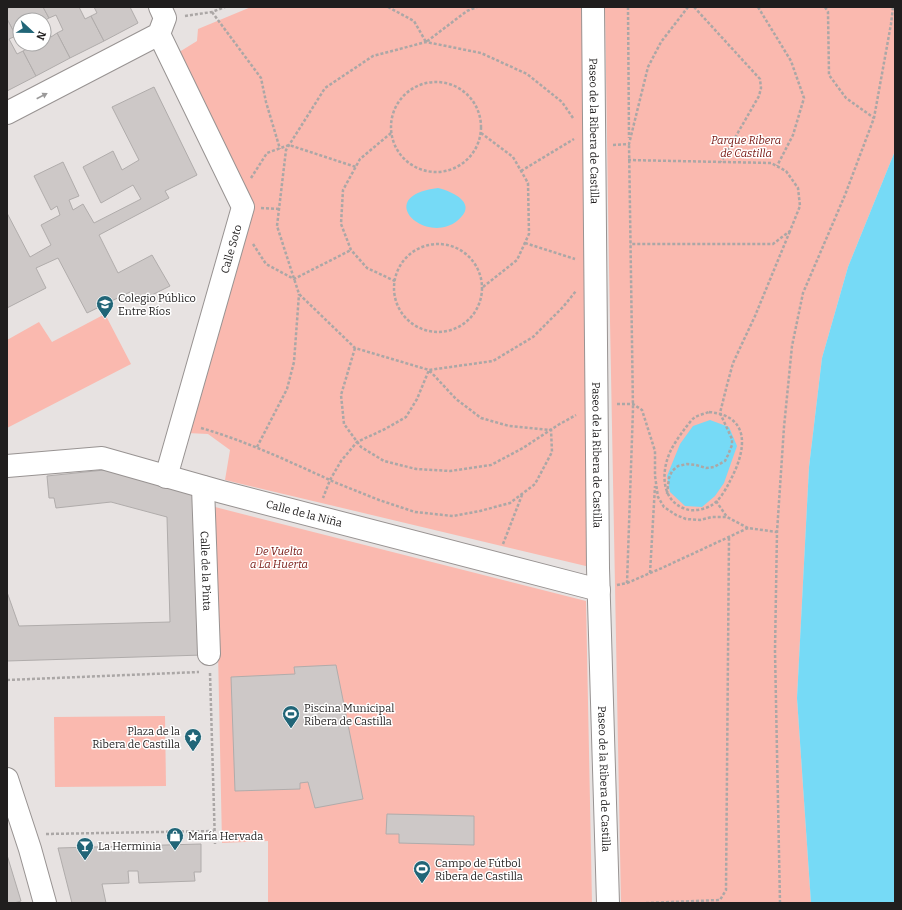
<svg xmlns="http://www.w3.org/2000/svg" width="902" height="910" font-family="Bitter,serif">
<rect width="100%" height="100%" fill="#e7e2e1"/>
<g fill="#fab9af">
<polygon points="251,7 583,7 590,567 225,480 230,450 208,434 187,433 251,207 176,54 197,41 198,29"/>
<polygon points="605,7 895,7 895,151 848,267 822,358 809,467 797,698 811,903 621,903 609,268"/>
<polygon points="105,314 131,364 7,428 7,340 39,322 52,342"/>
<polygon points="215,507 586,601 592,903 268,903 268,841 222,843"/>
<polygon points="165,716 166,786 55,787 54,717"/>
</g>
<g fill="#76daf6">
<polygon points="895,151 895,903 811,903 797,698 809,467 822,358 848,267"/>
<path d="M 438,188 C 454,192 479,204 457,221 C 425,246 372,196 438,188 Z"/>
<polygon points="710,420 729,427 737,446 724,483 715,496 702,507 685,506 670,492 667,476 680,444 693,426"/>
</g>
<g fill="#cdc8c7" stroke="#b0acab">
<polygon points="10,7 43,7 49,18 44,21 20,20 20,34 16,36 7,19 7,9"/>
<polygon points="43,7 79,7 85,19 91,16 104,41 70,58 57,33 63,30 56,15 49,18"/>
<polygon points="94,7 130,7 138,23 104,41 91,16 97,13"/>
<polygon points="7,19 16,36 9,39 17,54 23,51 36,76 7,91"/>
<polygon points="44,23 51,37 57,33 70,58 36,76 23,51 30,47 28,44 44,44"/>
<polygon points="154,87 197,175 165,191 169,198 99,235 118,273 152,255 170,286 136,303 130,292 87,313 58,258 36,268 46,288 7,308 7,213 30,257 51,245 41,225 60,215 57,206 51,210 34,176 63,162 79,196 69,200 73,210 83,204 94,223 141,199 133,185 101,203 83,167 113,151 122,170 139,160 112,107"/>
<polygon points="114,469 198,491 203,655 7,661 7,592 19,626 170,622 167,517 111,502 56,508 54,498 49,498 47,476"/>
<polygon points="336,665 363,799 315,808 308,782 300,783 300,789 235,791 231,677 295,674 294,667"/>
<polygon points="387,814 474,816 474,845 399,843 399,834 386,834"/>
<polygon points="201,844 201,872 194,872 195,881 139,883 138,871 128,871 129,883 102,884 106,903 72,903 58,848"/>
<polygon points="7,855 21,901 14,903 7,903"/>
</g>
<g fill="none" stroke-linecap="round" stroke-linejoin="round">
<defs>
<g id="minor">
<path id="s1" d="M 593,7 L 598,568 L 608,903"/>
<polyline points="159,34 243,207 166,477"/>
<polyline points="7,113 159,34 165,18 160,7"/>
<path id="s2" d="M 7,466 L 102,458 L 222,492 L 599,590"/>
<path id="s3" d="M 203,487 L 209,654"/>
<polyline points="7,779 30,849 45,903"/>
</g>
</defs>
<use href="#minor" stroke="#989392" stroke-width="24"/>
<g stroke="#aba7a6" stroke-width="2.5" stroke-dasharray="3 2" stroke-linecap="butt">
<polyline points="388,7 414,21 426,42 467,11 477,7"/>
<polyline points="628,7 629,138"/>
<polyline points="694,7 760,79 761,88 759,96 721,162"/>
<polyline points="758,7 791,61 804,98 793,135 777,166"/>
<polyline points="825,7 828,12 829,75 846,98 874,118"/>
<polyline points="212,12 261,78 266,102 280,149"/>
<polyline points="185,16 212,12 225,7"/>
<circle cx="436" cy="127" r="45"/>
<polyline points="573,118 562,102 527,74 481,53 426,42 373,56 325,88 286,150 277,226 299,294 355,348 429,370 493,361 533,337 563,307 576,291"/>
<polyline points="391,133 360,159 343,190 341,224 351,250 367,268 395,281"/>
<polyline points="481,133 513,157 528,183 529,234 517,260 483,287"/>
<polyline points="613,145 629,144 648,67 661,42 688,7"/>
<polyline points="628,160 771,163 786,171 798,188 800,206 790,231 773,244 630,244"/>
<polyline points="521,171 574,139"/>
<polyline points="251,178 267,153 289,145 356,167"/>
<polyline points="261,208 279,209"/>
<polyline points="525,243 575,259"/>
<circle cx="438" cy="288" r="44"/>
<polyline points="253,244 266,264 294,279 351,250"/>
<polyline points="355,348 341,395 344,424 361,447 384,461 416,469 450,471 491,465 523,448 558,425 576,415"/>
<polyline points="617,404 633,404 642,410 655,451 655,476 658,497 664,507 676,515 686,519 700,520 712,517 727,517 748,528 777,532"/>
<path d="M 709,412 C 752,416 746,451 730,481 C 726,489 720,500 712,505 C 706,509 693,512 686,509 C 660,501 661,470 671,450 C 675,442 681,434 686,427 C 689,424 691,420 694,418 C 698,415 704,414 709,412 Z"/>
<path d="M 201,428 C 246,441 288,461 330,480 L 334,482 L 379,500 L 415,512 L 453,516 L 480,511 L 510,503 L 535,484 L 552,452 L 551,430 L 509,426 L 481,418 L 456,399 L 429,370 L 417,399 L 406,417 L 385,429 L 357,442 L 341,461 L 330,480 L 323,498"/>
<polyline points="257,447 287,389 294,362 299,294"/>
<polyline points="667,494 669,478 672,471 678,466 687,464 696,465 706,468 714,467 725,461 728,455 732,445 732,439 720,413 727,385 733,363 755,316 790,231"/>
<polyline points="716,501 727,517"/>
<polyline points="503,544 522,495"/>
<polyline points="650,573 655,486"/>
<polyline points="627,583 662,568 748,528"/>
<polyline points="617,585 627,583 633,409 629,143"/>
<polyline points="210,673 215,844"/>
<polyline points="7,680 199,672"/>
<polyline points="46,834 214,831"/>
<polyline points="646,903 720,900 726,890 729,537"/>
<polyline points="780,903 775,651 777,532 784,427 792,346 803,293 845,195 874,118 891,24 893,7"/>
</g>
<use href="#minor" stroke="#fff" stroke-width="22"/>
</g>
<defs><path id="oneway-solid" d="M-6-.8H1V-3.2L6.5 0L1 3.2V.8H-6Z"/></defs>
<use fill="#9b9a9a" href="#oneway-solid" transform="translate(42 96) rotate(-27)"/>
<defs>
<symbol id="school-pin" viewBox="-11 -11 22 30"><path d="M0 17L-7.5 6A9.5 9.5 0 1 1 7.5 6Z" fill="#216577" stroke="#fff"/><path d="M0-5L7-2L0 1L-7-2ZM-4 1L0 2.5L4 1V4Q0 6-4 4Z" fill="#fff"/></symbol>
<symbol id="stadium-pin" viewBox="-11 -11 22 30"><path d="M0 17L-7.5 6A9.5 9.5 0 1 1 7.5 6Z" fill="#216577" stroke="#fff"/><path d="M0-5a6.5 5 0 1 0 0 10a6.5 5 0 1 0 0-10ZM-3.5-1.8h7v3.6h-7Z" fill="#fff"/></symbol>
<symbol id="sight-pin" viewBox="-11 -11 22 30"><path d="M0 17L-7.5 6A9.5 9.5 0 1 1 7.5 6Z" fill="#216577" stroke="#fff"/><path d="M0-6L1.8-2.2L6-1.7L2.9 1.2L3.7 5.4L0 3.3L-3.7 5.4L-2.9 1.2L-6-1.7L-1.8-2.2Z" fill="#fff"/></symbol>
<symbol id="shop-pin" viewBox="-11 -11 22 30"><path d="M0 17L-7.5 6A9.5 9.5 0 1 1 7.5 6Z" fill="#216577" stroke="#fff"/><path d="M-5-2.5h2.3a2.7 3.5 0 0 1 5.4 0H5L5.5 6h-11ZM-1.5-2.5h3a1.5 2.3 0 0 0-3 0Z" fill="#fff"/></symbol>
<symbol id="bar-pin" viewBox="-11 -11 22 30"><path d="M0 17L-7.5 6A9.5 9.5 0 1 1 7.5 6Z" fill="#216577" stroke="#fff"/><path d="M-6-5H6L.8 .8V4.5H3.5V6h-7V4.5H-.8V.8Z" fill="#fff"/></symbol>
</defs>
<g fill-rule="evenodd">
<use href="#school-pin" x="95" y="294" width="20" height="27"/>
<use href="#stadium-pin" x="281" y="704" width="20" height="27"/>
<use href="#sight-pin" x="183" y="727" width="20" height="27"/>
<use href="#shop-pin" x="165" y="826" width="20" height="27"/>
<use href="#bar-pin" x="75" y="836" width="20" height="27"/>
<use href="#stadium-pin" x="412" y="859" width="20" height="27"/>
</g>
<g text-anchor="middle" stroke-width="3" stroke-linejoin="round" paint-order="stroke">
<g font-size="11" fill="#201e1e" stroke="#fff">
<text dy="4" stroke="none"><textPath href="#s1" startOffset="124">Paseo de la Ribera de Castilla</textPath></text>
<text transform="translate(231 249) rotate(-74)" y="4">Calle Soto</text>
<text dy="4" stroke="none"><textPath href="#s1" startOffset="448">Paseo de la Ribera de Castilla</textPath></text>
<text dy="4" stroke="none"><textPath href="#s2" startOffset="305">Calle de la Niña</textPath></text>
<text dy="4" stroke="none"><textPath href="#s3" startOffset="84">Calle de la Pinta</textPath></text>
<text dy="4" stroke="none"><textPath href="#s1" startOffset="772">Paseo de la Ribera de Castilla</textPath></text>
</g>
<g font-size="11" font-style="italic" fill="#761510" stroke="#fff">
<text x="746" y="144">Parque Ribera<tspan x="746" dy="13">de Castilla</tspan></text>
<text x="279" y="555">De Vuelta<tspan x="279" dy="13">a La Huerta</tspan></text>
</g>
<g font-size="11" fill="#201e1e" stroke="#fff" text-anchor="start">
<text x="118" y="302">Colegio Público<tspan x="118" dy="13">Entre Ríos</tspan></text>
<text x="304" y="712">Piscina Municipal<tspan x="304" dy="13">Ribera de Castilla</tspan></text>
<text x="180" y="735" text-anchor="end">Plaza de la<tspan x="180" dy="13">Ribera de Castilla</tspan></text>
<text x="188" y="840">María Hervada</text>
<text x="98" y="850">La Herminia</text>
<text x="435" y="867">Campo de Fútbol<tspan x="435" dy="13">Ribera de Castilla</tspan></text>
</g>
</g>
<rect width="902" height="910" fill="none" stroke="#201e1e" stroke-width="16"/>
<g transform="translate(32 32) rotate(112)"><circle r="19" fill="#ffffff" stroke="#a6a5a5"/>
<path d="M0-3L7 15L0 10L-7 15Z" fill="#216577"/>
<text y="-6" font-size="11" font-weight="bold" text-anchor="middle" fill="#201e1e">N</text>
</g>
</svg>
